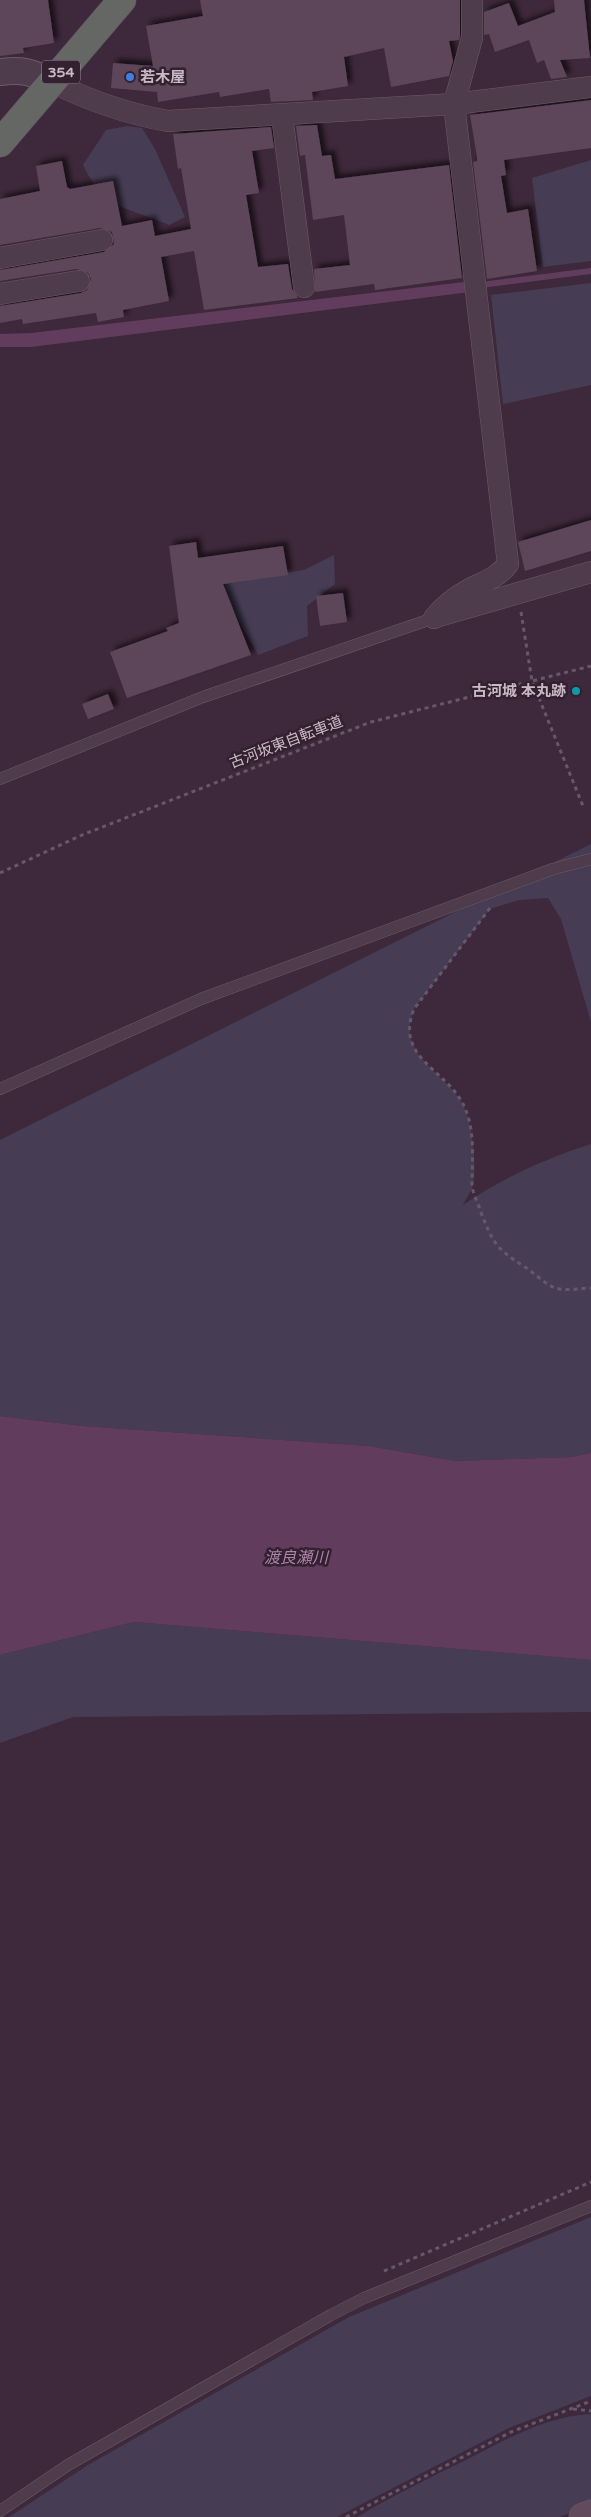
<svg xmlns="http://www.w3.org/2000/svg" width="591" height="2517" font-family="'Varela Round','Noto Sans JP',sans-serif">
<defs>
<filter id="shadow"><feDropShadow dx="4.5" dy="-4.5" stdDeviation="2.5" flood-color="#0009"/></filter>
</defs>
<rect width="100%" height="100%" fill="#3e283b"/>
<g fill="#463d54">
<path d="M 127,126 L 142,128 L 155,149 L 185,217 L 169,225 C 127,206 106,212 83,165 L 106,130 Z"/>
<polygon points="591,160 591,261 543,267 532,178"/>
<polygon points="591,283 591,385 503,404 491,295"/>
<polygon points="334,555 335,584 307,606 308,636 258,655 222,591 224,582 304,570"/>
<path d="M 591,844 L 591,1022 L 561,919 L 548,898 L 519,900 L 490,909 L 414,1009 C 396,1054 440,1069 461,1101 C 472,1117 478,1169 472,1188 C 470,1194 465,1199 463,1205 C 502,1178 547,1158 591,1144 L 591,1453 L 571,1457 L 456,1461 L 369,1446 L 83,1426 L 0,1416 L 0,1140 Z"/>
<polygon points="134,1622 591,1660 591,1712 73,1717 0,1743 0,1655"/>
<polygon points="591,2217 591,2396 509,2428 337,2517 9,2517 88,2465 349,2317"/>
<path d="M 591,2414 L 591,2504 L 560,2517 L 357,2517 C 392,2496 429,2478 466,2460 C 505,2440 546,2416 591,2414 Z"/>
</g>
<g fill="#613c5c">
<polygon points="480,278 470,292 31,347 0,347 0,334 31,333 464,282"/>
<polygon points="0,1416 83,1426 369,1446 456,1461 571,1457 591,1453 591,1660 134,1622 0,1655"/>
</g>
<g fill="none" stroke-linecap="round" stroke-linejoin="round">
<polyline stroke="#613c5c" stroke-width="6" points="481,285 591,271"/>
</g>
<g fill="#5d455a" filter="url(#shadow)">
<polygon points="0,0 48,0 54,43 23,48 24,53 0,56"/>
<polygon points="200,0 460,0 460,36 459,40 449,41 453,61 449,76 391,87 384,48 344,57 348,86 312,92 313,100 271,102 269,89 220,97 219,92 158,102 157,92 111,88 113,63 153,66 146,26 203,16"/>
<polygon points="554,0 584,0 590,58 560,60 567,77 551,79 544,60 537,63 529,40 495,52 489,34 484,35 484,12 509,3 518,26 555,12"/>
<polygon points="591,100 591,148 504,160 506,175 501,176 507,213 528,209 537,271 487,279 473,162 477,161 477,157 470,115"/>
<polygon points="317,125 322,156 331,155 335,179 449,165 462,278 375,290 374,284 315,292 314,269 350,265 344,215 313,220 305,155 300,156 296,126"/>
<polygon points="271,127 274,148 252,151 259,193 246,195 258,267 288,264 292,289 298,298 204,310 194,251 161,257 169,301 123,310 124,317 98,322 96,313 23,324 22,319 0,323 0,306 81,293 87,290 91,279 88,273 77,269 0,281 0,270 104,252 114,244 112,232 100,228 0,245 0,199 40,191 36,166 62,161 67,187 70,189 113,181 122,226 152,220 155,236 191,229 181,168 178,169 173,134"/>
<polygon points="591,520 591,551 525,571 518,542"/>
<polygon points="196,542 198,558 283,546 288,575 223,584 251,655 127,698 110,652 168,631 166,628 179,623 169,546"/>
<polygon points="343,593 347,622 320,626 316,596"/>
<polygon points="108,694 114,709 88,719 82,704"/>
</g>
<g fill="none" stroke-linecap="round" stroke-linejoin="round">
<defs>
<g id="service">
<polyline points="0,779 203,697 434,618"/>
<polyline points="0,1089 201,999 553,869 591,859"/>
<polyline points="0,2511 68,2465 331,2315 364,2298 591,2206"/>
</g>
<g id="minor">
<path d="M 52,82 C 88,100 128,114 168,121 L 454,104 L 591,87"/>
<polyline points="282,116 304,287"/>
<polyline points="0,258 102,240"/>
<polyline points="0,294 79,281"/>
<polyline points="439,616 591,572"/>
<path d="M 434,618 C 444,606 455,597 468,590 C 482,582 498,578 508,564 L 454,104 L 472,38 L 472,0"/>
</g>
<path id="tertiary" d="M 0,72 C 23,69 31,72 52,82"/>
<polyline id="secondary" points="583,2517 591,2514"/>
<polyline id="trunk" points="0,143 122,0"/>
</defs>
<use href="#service" stroke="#6c5a69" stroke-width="12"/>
<use href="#minor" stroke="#6c5a69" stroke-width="22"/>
<use href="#tertiary" stroke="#6c5a69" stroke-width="28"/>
<use href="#secondary" stroke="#6c5a69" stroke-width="29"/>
<use href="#trunk" stroke="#564453" stroke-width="29"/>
<g stroke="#66586b" stroke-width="3" stroke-dasharray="4 4" stroke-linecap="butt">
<polyline points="521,612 532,681 583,806"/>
<polyline points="0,873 82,835 371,722 591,666"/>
<path d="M 490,908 L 414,1009 C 395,1057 443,1068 462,1102 C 476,1127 472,1158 472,1184 C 472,1193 478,1202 480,1210 C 493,1243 495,1248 525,1267 C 534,1273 544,1283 553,1287 C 563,1292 580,1288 591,1288"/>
<polyline points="384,2271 591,2182"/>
<polyline points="573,2409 591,2411"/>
<polyline points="346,2517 511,2432 591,2401"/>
</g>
<use href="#service" stroke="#4e3c4c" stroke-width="11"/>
<use href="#minor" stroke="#4e3c4c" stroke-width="21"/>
<use href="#tertiary" stroke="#4e3c4c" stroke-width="26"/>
<use href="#secondary" stroke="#614b5d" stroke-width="28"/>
<use href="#trunk" stroke="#646764" stroke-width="28"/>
</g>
<circle fill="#3f7fe0" stroke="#332131" stroke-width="2" cx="130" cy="77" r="5"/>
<circle fill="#0f9aa8" stroke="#332131" stroke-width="2" cx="576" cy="691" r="5"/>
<g text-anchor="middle" stroke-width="5" stroke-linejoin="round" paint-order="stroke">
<rect fill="#332131" stroke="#9c8b99" stroke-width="1" x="42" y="60.5" width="38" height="23" rx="4"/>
<g font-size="14" font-weight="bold" fill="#c9b9c6">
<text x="61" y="77">354</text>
</g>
<g font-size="15" font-weight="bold" fill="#c9b9c6" stroke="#332131" text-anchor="start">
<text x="140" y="82">若木屋</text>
<text x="566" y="696" text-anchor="end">古河城 本丸跡</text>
</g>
<g font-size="15" fill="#c9b9c6" stroke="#332131">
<text transform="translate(286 742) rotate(-21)" y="5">古河坂東自転車道</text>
</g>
<g font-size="16" font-style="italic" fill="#ad84a8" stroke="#332131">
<text x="296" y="1563">渡良瀬川</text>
</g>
</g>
</svg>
